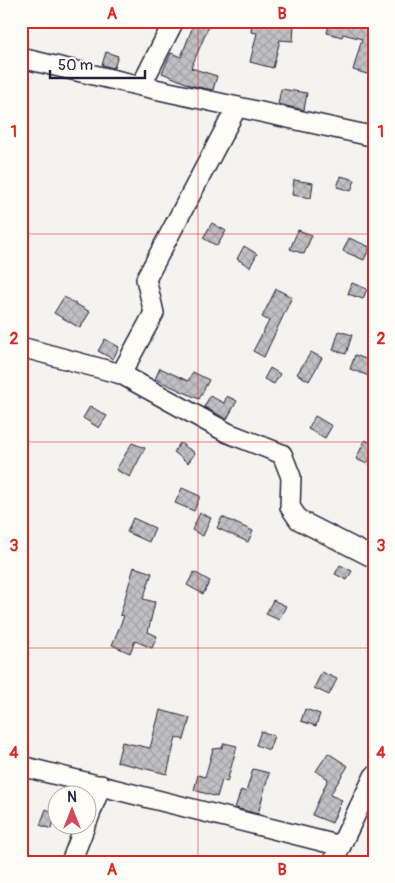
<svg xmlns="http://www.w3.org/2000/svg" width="395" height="883" font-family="Pangolin,sans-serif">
<defs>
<pattern id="building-cross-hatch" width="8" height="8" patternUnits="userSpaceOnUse" patternTransform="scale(1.25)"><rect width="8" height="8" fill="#c0bfc2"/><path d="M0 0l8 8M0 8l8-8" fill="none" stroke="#a5a4a8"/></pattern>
</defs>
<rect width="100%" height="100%" fill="#f4f3ef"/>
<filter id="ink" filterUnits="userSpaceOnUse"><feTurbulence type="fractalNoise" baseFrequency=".02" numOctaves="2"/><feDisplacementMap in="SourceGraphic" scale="10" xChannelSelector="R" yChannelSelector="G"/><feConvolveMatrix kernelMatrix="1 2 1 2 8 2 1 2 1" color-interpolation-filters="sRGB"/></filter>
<g filter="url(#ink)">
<g fill="url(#building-cross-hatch)" stroke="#22223b">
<polygon points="195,21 211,21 191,68 217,76 213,90 193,86 162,73 171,53 181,57"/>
<polygon points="252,21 294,25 293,41 280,40 273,68 250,62 257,33 251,32"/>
<polygon points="330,21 360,21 374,25 374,76 353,70 362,39 343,34 342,37 327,33"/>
<polygon points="106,52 118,56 114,68 102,65"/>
<polygon points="281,89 307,93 304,110 278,104"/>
<polygon points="341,176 355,180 351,191 337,187"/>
<polygon points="294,180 313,183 311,198 292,195"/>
<polygon points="212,223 226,231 217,246 203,238"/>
<polygon points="298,230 312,235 304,254 290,249"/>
<polygon points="349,238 370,247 364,260 343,251"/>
<polygon points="244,246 257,254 250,267 237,259"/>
<polygon points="352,283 367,289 363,299 348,294"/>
<polygon points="276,289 292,297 264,357 253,351 269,321 262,317"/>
<polygon points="64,297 90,312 80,328 54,313"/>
<polygon points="339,331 352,335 346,354 333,350"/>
<polygon points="105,339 119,347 113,359 98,351"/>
<polygon points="311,352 322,358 309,381 297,374"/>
<polygon points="355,355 374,362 369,376 350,369"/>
<polygon points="160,368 188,381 193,372 209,380 199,399 155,379"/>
<polygon points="270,368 280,374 274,384 264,379"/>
<polygon points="210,396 224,403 227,396 237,401 227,419 204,407"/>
<polygon points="90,406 107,416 99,428 83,418"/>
<polygon points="315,416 332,426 325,438 308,429"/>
<polygon points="365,440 374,444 374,451 367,464 356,459"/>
<polygon points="132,443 145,448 130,477 116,470"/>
<polygon points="180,443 195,453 188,463 174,452"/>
<polygon points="182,488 200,496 194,511 175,503"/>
<polygon points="200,513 211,518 203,536 192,530"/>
<polygon points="222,517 253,531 248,542 217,528"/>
<polygon points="133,518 155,528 149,542 127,532"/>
<polygon points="340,565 352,571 347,580 335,574"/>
<polygon points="134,567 152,573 143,599 155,602 148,632 157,636 152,648 135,641 130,653 112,645 124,616 120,615"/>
<polygon points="194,572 210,581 203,594 187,585"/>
<polygon points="273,600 286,606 279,620 266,614"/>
<polygon points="322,672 337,679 329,695 314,688"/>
<polygon points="305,709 320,714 316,726 301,721"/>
<polygon points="160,710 190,718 184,740 176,737 167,774 117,762 122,742 150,748"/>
<polygon points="261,731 274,736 269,750 256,745"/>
<polygon points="224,743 237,746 227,782 222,780 217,797 194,790 198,775 205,777 213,749 222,748"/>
<polygon points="328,753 348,766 330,795 342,800 332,823 312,815 328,779 316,771"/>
<polygon points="253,769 269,773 258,814 235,808 241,790 246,792"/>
<polygon points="46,809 57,814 51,829 40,825"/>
</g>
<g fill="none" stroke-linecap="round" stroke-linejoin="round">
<defs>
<g id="minor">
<polyline points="21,58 141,86 371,136 374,138"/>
<polyline points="141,86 174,21"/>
<polyline points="21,347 121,374 228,433 282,454 291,477 290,507 299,520 374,558"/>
<polyline points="121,374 154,313 146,279 237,107"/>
<polyline points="21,766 341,846"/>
<polyline points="88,820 101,785"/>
<polyline points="71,862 85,826"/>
<polyline points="333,862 374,776"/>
</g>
</defs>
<use href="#minor" stroke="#22223b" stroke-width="22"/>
<use href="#minor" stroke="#fdfcf7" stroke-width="19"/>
</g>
</g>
<path fill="none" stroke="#d62828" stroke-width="1" stroke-opacity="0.55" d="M 198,21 L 198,862M 21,234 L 374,234M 21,442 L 374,442M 21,648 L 374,648"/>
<rect width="395" height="883" fill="none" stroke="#fdfcf7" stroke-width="55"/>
<g transform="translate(72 810)"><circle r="24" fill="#fdfcf7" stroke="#a5a5ac"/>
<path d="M0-4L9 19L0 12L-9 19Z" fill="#d1495b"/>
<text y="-8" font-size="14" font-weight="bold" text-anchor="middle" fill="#22223b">N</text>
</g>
<path d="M50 70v8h95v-8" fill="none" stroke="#22223b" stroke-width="2.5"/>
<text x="58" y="70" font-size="15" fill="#22223b" stroke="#fdfcf7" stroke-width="4" paint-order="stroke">50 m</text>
<rect x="28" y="28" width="340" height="828" fill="none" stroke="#d62828" stroke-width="2"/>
<g font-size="16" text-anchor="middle" font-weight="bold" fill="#d62828">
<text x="112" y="19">A</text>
<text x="282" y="19">B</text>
<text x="14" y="137">1</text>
<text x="381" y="137">1</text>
<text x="14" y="344">2</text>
<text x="381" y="344">2</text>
<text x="14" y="551">3</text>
<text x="381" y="551">3</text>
<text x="14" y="758">4</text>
<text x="381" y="758">4</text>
<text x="112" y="875">A</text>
<text x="282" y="875">B</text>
</g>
</svg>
